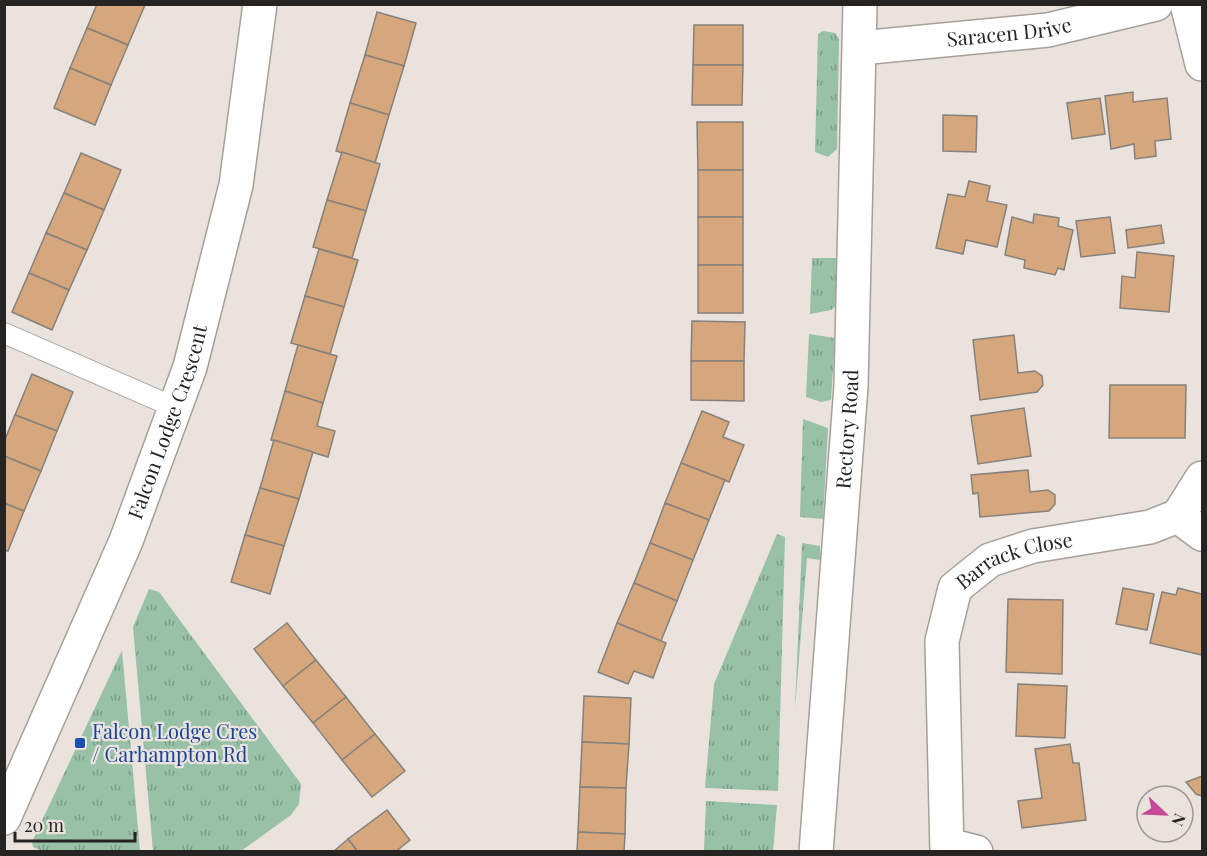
<svg xmlns="http://www.w3.org/2000/svg" width="1207" height="856" font-family="'Playfair Display',serif">
<defs>
<pattern id="grass-tufts" width="24" height="20" patternUnits="userSpaceOnUse" patternTransform="scale(1.5)"><rect width="24" height="20" fill="#98c1a7"/><path d="M3 7l-1-3M5 7V3M7 7l1-3M15 17l-1-3M17 17v-4M19 17l1-3" fill="none" stroke="#7c9d88"/></pattern>
</defs>
<rect width="100%" height="100%" fill="#eae3dd"/>
<g fill="url(#grass-tufts)">
<polygon points="823,31 835,33 839,39 837,149 828,157 815,152 818,34"/>
<polygon points="812,258 836,258 836,306 831,310 810,314"/>
<polygon points="809,334 835,338 831,400 821,402 806,397"/>
<polygon points="803,419 828,428 823,519 800,517"/>
<polygon points="777,534 785,537 778,791 705,788 714,684"/>
<polygon points="802,543 820,546 820,560 807,558 795,709"/>
<polygon points="149,589 159,592 301,784 299,804 291,815 241,851 153,851 133,627"/>
<polygon points="122,650 140,851 42,851 33,847 32,842"/>
<polygon points="706,801 777,805 773,851 704,851"/>
</g>
<g fill="#d6a67d" stroke="#87817b" stroke-width="1.5">
<polygon points="97,4 145,5 128,45 87,28"/>
<polygon points="377,12 416,23 404,66 365,55"/>
<polygon points="694,25 743,25 743,65 693,65"/>
<polygon points="87,28 128,45 111,85 70,68"/>
<polygon points="365,55 404,66 389,115 350,103"/>
<polygon points="693,65 743,65 742,105 692,105"/>
<polygon points="70,68 111,85 95,125 54,108"/>
<polygon points="1133,92 1133,102 1167,98 1171,139 1155,141 1156,156 1135,159 1134,144 1111,149 1105,96"/>
<polygon points="1100,98 1105,134 1072,139 1067,103"/>
<polygon points="350,103 389,115 375,163 336,151"/>
<polygon points="943,115 977,116 976,152 943,151"/>
<polygon points="697,122 743,122 743,170 698,170"/>
<polygon points="342,152 380,164 366,211 327,200"/>
<polygon points="81,153 121,170 104,210 64,193"/>
<rect x="698" y="170" width="45" height="47"/>
<polygon points="969,181 990,186 987,201 1007,205 997,247 966,240 963,254 936,248 948,194 965,197"/>
<polygon points="64,193 104,210 87,250 46,233"/>
<polygon points="327,200 366,211 352,258 313,247"/>
<polygon points="1034,214 1059,218 1058,226 1073,230 1064,270 1058,268 1055,275 1024,268 1025,260 1005,255 1012,217 1033,223"/>
<rect x="698" y="217" width="45" height="48"/>
<polygon points="1110,217 1115,253 1081,257 1076,221"/>
<polygon points="1161,225 1164,243 1128,248 1126,230"/>
<polygon points="46,233 87,250 69,290 29,273"/>
<polygon points="319,249 358,260 344,307 305,296"/>
<polygon points="1137,252 1174,256 1169,312 1120,308 1122,276 1135,278"/>
<rect x="698" y="265" width="45" height="48"/>
<polygon points="29,273 69,290 52,330 12,312"/>
<polygon points="305,296 344,307 330,354 291,343"/>
<polygon points="692,321 745,322 744,361 691,361"/>
<polygon points="1014,335 1018,373 1035,371 1042,376 1043,385 1037,392 980,400 973,340"/>
<polygon points="298,345 337,356 323,403 285,391"/>
<polygon points="691,361 744,361 744,401 691,400"/>
<polygon points="32,374 73,392 57,431 15,415"/>
<polygon points="1110,385 1186,385 1185,438 1109,438"/>
<polygon points="285,391 323,403 317,426 335,431 328,457 271,440"/>
<polygon points="1024,408 1031,456 978,464 971,416"/>
<polygon points="702,411 729,422 723,437 744,445 729,482 681,463"/>
<polygon points="15,415 57,431 41,471 4,456 4,442"/>
<polygon points="274,440 313,452 299,499 260,488"/>
<polygon points="4,456 41,471 24,511 4,503"/>
<polygon points="681,463 725,480 709,520 665,503"/>
<polygon points="1028,470 1030,492 1048,490 1055,495 1055,504 1049,511 980,517 978,493 973,494 971,475"/>
<polygon points="260,488 299,499 284,546 245,535"/>
<polygon points="4,503 24,511 8,551 4,550"/>
<polygon points="665,503 709,520 693,560 650,543"/>
<polygon points="245,535 284,546 270,594 231,582"/>
<polygon points="650,543 693,560 677,601 634,583"/>
<polygon points="634,583 677,601 661,641 617,623"/>
<polygon points="1123,588 1154,594 1147,630 1116,624"/>
<polygon points="1178,588 1202,594 1202,655 1150,643 1162,592 1176,595"/>
<polygon points="1008,599 1063,600 1062,674 1006,672"/>
<polygon points="287,623 316,660 283,686 254,649"/>
<polygon points="617,623 666,643 653,678 634,671 628,684 598,672"/>
<polygon points="316,660 346,697 313,723 283,686"/>
<polygon points="1018,684 1067,686 1065,738 1016,736"/>
<polygon points="584,696 631,698 629,744 582,742"/>
<polygon points="346,697 375,734 342,760 313,723"/>
<polygon points="375,734 405,771 372,797 342,760"/>
<polygon points="582,742 629,744 626,788 580,787"/>
<polygon points="1070,744 1073,763 1079,763 1086,820 1022,828 1018,801 1042,798 1035,749"/>
<polygon points="1202,776 1202,796 1196,794 1186,782"/>
<polygon points="580,787 626,788 625,834 578,832"/>
<polygon points="387,810 410,840 395,852 358,852 348,839"/>
<polygon points="578,832 625,834 624,852 577,852"/>
<polygon points="348,839 358,852 333,852"/>
</g>
<g fill="none" stroke-linecap="round" stroke-linejoin="round">
<defs>
<polyline id="lane" points="4,333 176,408"/>
<g id="street">
<polyline points="1187,4 1202,64"/>
<path id="s1" d="M 860,48 L 1048,30 L 1156,4"/>
<polyline points="1178,516 1202,534"/>
<path id="s2" d="M 4,818 L 126,541 L 190,367 L 236,185 L 260,4"/>
<polyline points="948,845 976,852"/>
<path id="s3" d="M 816,852 L 851,386 L 860,4"/>
<path id="s4" d="M 947,852 L 942,641 L 955,588 L 990,560 L 1033,546 L 1150,527 L 1178,516 L 1202,478"/>
</g>
</defs>
<use href="#lane" stroke="#a69f9a" stroke-width="22"/>
<use href="#street" stroke="#a69f9a" stroke-width="36"/>
<use href="#lane" stroke="#fff" stroke-width="20"/>
<use href="#street" stroke="#fff" stroke-width="33"/>
</g>
<rect fill="#1a4fb4" stroke="#eae3dd" stroke-width="2" x="74" y="737" width="12" height="12" rx="3"/>
<g text-anchor="middle" stroke-width="4.5" stroke-linejoin="round" paint-order="stroke">
<g font-size="20" fill="#262422" stroke="#eae3dd">
<text dy="7" stroke="none"><textPath href="#s1" startOffset="150">Saracen Drive</textPath></text>
<text dy="7" stroke="none"><textPath href="#s2" startOffset="429">Falcon Lodge Crescent</textPath></text>
<text dy="7" stroke="none"><textPath href="#s3" startOffset="424">Rectory Road</textPath></text>
<text dy="7" stroke="none"><textPath href="#s4" startOffset="333">Barrack Close</textPath></text>
</g>
<g font-size="20" fill="#164399" stroke="#eae3dd" text-anchor="start">
<text x="92" y="739">Falcon Lodge Cres<tspan x="92" dy="23">/ Carhampton Rd</tspan></text>
</g>
</g>
<rect width="1207" height="856" fill="none" stroke="#262422" stroke-width="12"/>
<g transform="translate(1165 814) rotate(113)"><circle r="28" fill="#eae3dd" stroke="#9c9792" stroke-width="1.5"/>
<path d="M0-4.5L10 22L0 15L-10 22Z" fill="#c64998"/>
<text y="-9" font-size="16" font-weight="bold" text-anchor="middle" fill="#262422">N</text>
</g>
<path d="M15 832v9h120v-9" fill="none" stroke="#262422" stroke-width="3"/>
<text x="24" y="832" font-size="18" fill="#262422" stroke="#eae3dd" stroke-width="4.5" paint-order="stroke">20 m</text>
</svg>
